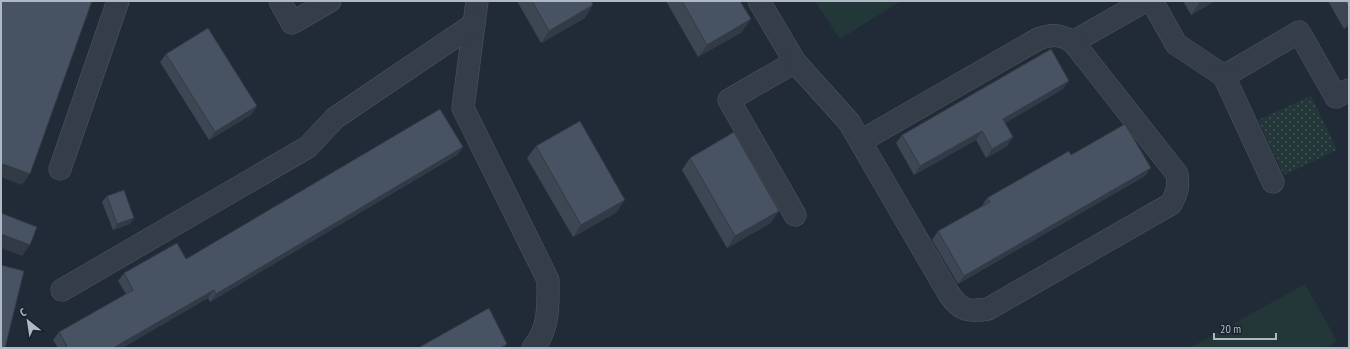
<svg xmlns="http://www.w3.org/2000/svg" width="1350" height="349" font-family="'PT Sans Narrow',sans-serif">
<defs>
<pattern id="park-dots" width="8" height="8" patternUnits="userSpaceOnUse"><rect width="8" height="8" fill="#233739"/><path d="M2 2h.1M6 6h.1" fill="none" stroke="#405254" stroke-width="1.8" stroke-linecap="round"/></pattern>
</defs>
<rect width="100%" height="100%" fill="#212b38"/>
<g fill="#233739">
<polygon points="815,1 901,1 840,39"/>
<polygon points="1305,284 1337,341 1325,348 1190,348"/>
</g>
<polygon fill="url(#park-dots)" points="1311,96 1337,150 1284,175 1258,120"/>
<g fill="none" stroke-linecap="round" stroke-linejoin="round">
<defs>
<g id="minor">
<polyline points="280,1 292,23 330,1"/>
<path d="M 477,1 L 463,108 L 548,280 C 548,303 550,329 533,348"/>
<polyline points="759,1 795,62 729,100 795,215"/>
<polyline points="1152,1 1176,44 1224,76 1299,32 1336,97 1349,90"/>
<polyline points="1073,42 1145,1"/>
<path d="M 795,62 L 849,122 L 949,294 C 961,311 967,312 988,309 L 1171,204 C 1177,193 1179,186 1177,174 L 1073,42 C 1060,34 1052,34 1038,39 L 861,141"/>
<polyline points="1224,76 1273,182"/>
<polyline points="60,169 118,1"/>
<polyline points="62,290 308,147 335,118 474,24"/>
</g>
</defs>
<use href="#minor" stroke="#4f5863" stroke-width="23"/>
<use href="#minor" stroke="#343d48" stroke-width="22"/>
</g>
<g fill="#3d4754">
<polygon points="517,1 591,1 585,18 541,43"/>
<polygon points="666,1 740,1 742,32 698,57"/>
<polygon points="1183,1 1215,1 1191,15"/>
<polygon points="1328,1 1349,1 1349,26 1344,29"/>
<polygon points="166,54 257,106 251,115 209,140 160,62"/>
<polygon points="1063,89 1005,123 1013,137 1007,146 986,158 976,140 914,175 896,143 902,135"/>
<polygon points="536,146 617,212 573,237 527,158"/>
<polygon points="463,147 457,155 210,302 208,298 122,348 58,348 53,340 59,332 126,294 118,281 124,273 186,259"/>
<polygon points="1071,155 1145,176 958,284 932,240 938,231 982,206 987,198"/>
<polygon points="690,158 771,223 727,248 682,170"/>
<polygon points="107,196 130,224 113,230 102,202"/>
</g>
<g fill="#323a45">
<polygon points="1202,1 1215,1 1191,15 1199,3"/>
<polygon points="593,5 585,18 541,43 549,31"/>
<polygon points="751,19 742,32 698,57 707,45"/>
<polygon points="1349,22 1349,26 1344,29"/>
<polygon points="1069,81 1063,89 997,128 1003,119"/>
<polygon points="257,106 251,115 209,140 215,132"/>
<polygon points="982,131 976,140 914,175 920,166"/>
<polygon points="1013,137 1007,146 986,158 992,149"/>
<polygon points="463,147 457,155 210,302 216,294"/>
<polygon points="3,164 30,174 22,185 1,177 1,167"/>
<polygon points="1151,168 1145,176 958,284 964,276"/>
<polygon points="625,200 617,212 573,237 581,225"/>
<polygon points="779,211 771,223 727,248 735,236"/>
<polygon points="134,218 130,224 113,230 117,224"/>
<polygon points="1,234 30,245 22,256 1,248"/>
<polygon points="214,290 208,298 122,348 113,348"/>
<polygon points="507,344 504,348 500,348"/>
</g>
<g fill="#475362" stroke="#323a45">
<polygon points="1,1 92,1 30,174 3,164 1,167"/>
<polygon points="532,1 591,1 593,5 549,31"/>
<polygon points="682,1 740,1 751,19 707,45"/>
<polygon points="1344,1 1349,1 1349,10"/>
<polygon points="208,28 257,106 215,132 166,54"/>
<polygon points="1051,49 1069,81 1003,119 1013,137 992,149 982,131 920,166 902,135"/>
<polygon points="440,109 463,147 216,294 214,290 113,348 64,348 67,346 59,332 133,290 124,273 177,243 186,259"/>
<polygon points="580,121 625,200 581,225 536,146"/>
<polygon points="1125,124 1151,168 964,276 938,231 990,202 987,198 1069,151 1071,155"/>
<polygon points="734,132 779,211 735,236 690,158"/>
<polygon points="124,190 134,218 117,224 107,196"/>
<polygon points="1,213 37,227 30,245 1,234"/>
<polygon points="1,265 24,271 5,348 6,348 1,348"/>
<polygon points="489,308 507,344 500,348 418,348"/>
</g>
<rect width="1350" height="349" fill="none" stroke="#afb8c5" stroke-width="4"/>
<g transform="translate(28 321) rotate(330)" stroke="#1a222d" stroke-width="3" paint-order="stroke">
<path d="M0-3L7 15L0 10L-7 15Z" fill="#afb8c5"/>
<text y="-6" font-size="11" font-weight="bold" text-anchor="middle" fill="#afb8c5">С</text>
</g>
<path d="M1214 333v6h62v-6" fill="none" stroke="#afb8c5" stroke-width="2"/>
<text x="1220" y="333" font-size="12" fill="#afb8c5" stroke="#1a222d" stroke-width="3" paint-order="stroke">20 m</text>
</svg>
